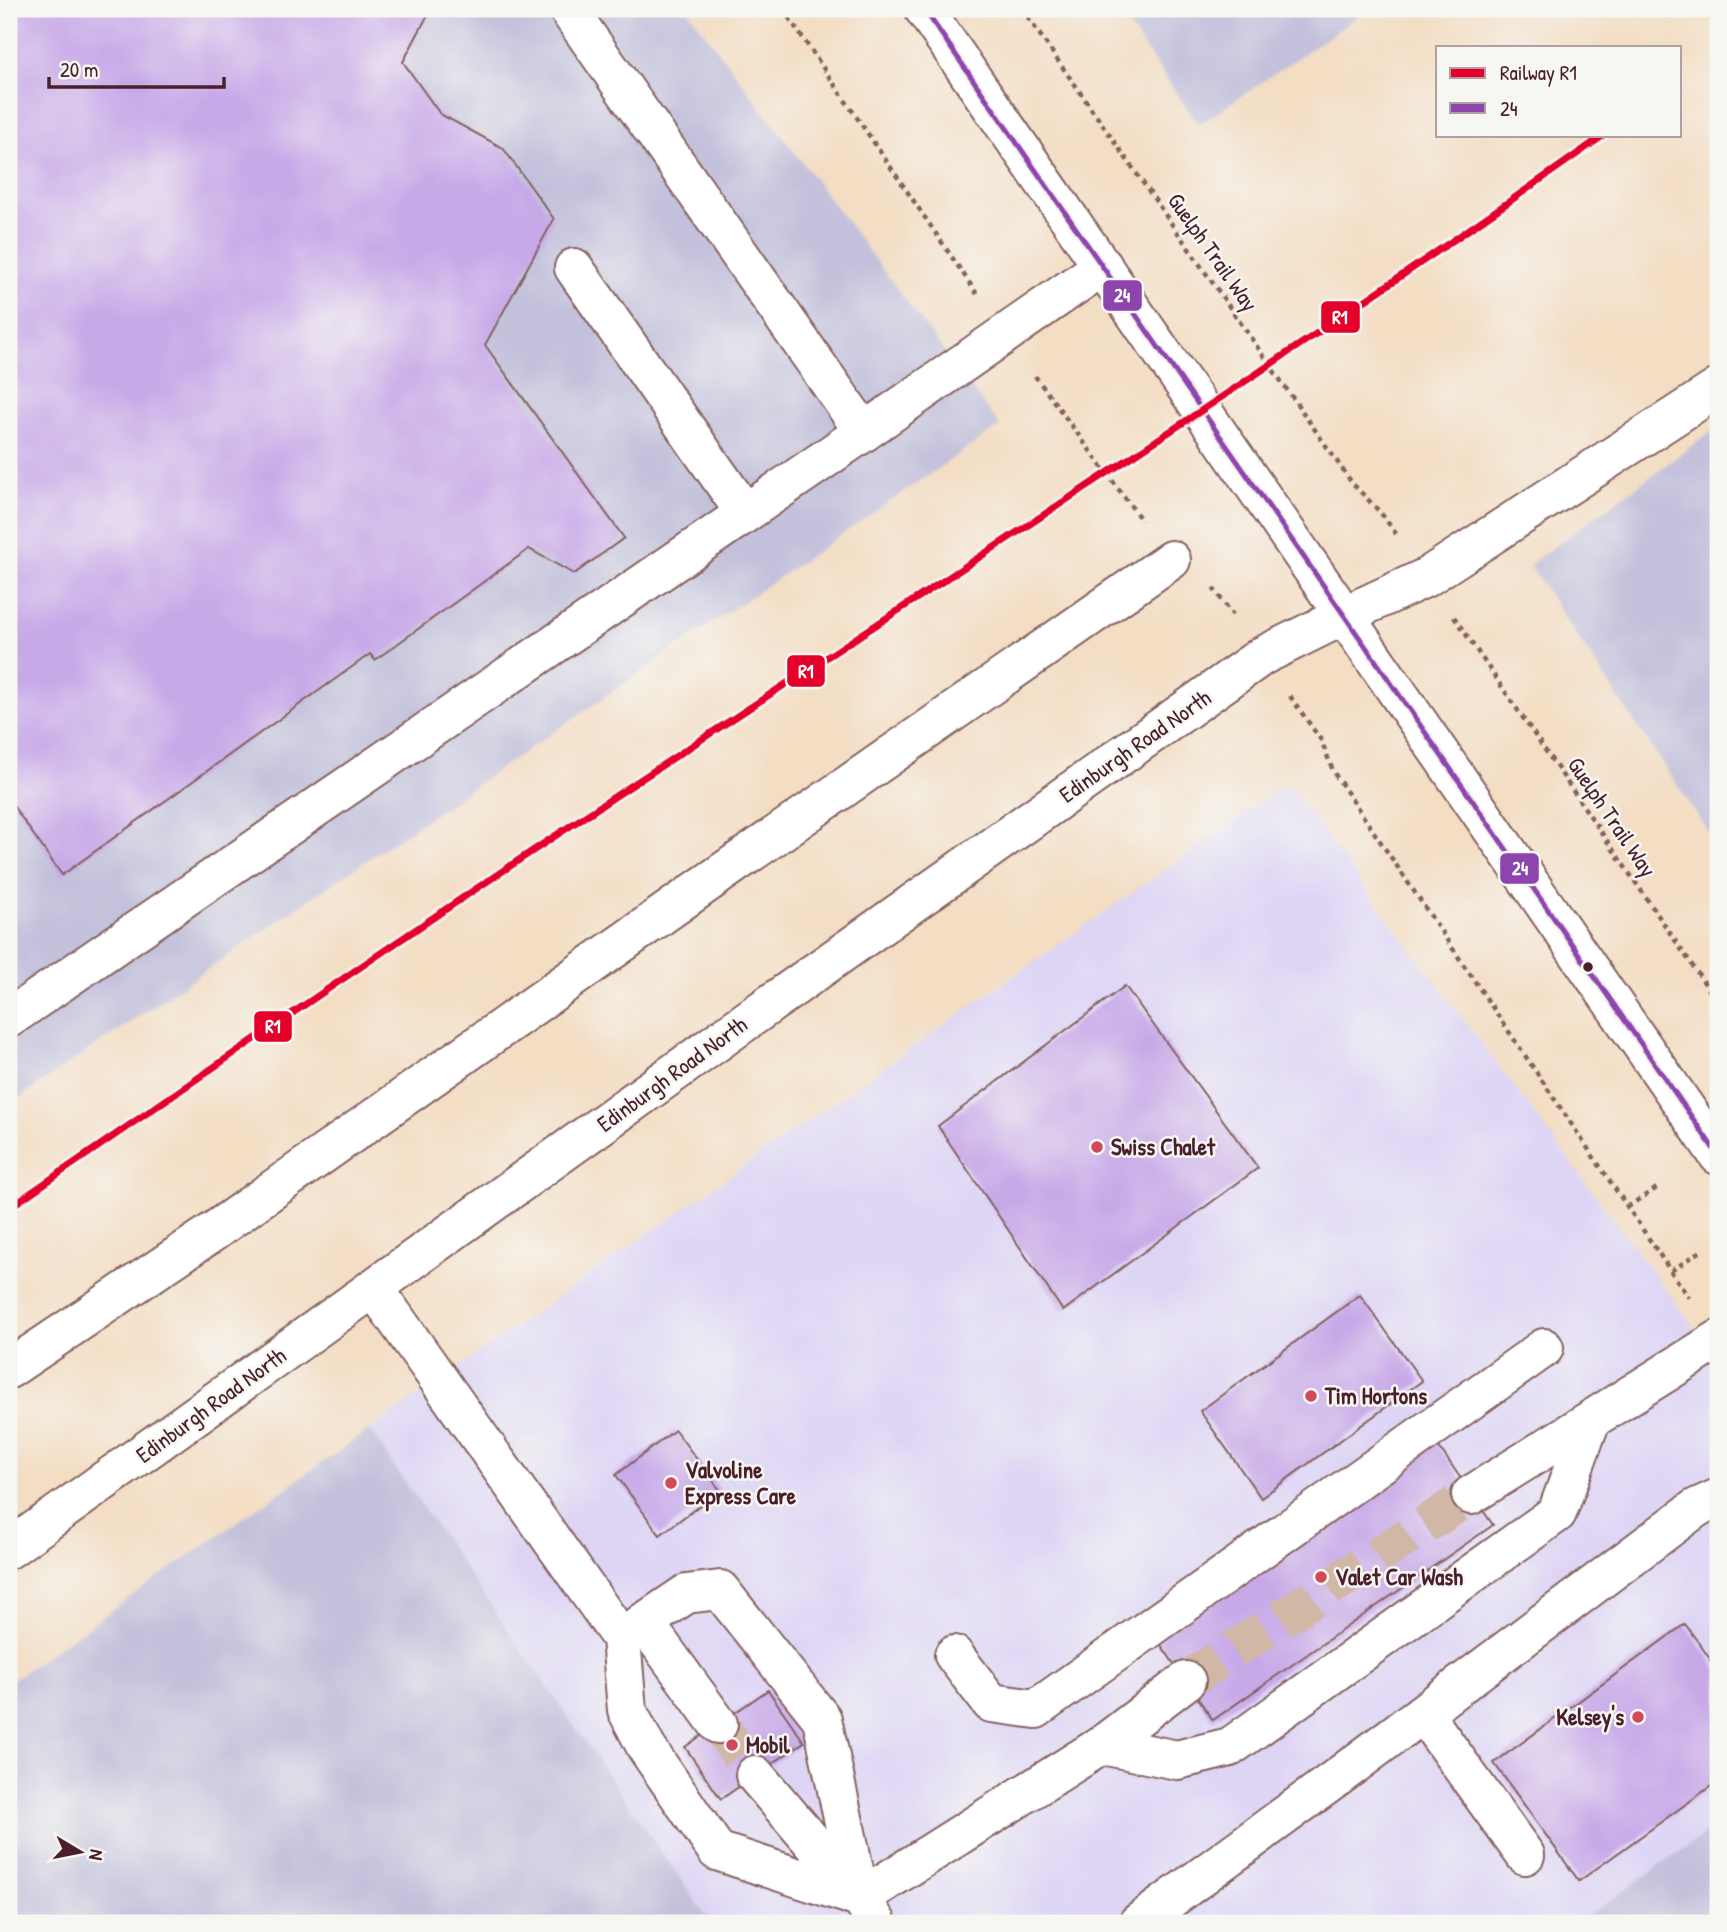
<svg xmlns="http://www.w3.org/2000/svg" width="1727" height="1932" font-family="'Patrick Hand',sans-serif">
<rect width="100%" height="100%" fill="#f6f6f2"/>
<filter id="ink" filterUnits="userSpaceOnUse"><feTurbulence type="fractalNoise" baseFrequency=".0143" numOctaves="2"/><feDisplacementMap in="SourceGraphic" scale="14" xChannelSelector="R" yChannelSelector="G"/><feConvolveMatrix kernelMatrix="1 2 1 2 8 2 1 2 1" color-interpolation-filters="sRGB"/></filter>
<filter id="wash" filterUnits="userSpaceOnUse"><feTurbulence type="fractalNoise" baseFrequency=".00686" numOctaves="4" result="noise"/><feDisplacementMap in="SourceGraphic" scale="28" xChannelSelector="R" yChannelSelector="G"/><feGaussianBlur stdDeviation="1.57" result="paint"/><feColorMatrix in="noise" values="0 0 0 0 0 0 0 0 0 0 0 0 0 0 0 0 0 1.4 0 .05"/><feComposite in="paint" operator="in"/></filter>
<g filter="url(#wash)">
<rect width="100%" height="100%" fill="#f3ddc3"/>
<polygon fill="#ded5f5" points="1287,784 1718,1359 1718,1825 1577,1923 711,1923 369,1430"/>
<g fill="#c3c1db">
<polygon points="9,9 687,9 1000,426 9,1105"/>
<polygon points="1117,9 1369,9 1199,125"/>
<polygon points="1718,427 1718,846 1529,565"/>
<polygon points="369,1430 711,1923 9,1923 9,1682"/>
<polygon points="1718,1825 1718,1923 1577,1923"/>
</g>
<g id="blocks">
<g fill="#c7a9e8">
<polygon points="9,9 431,9 403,62 440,114 503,148 554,219 485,345 624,538 574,574 529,549 375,660 370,654 62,875 9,800"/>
<polygon points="1125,986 1258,1168 1063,1311 938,1126"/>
<polygon points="1360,1295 1422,1381 1261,1498 1200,1411"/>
<polygon points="675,1430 720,1490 660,1535 616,1475"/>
<polygon points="1430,1434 1493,1525 1213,1720 1150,1629"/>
<polygon points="1685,1624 1718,1670 1718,1781 1579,1881 1494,1763"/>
<polygon points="768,1690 804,1742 721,1799 685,1747"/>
</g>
</g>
</g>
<g filter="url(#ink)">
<use href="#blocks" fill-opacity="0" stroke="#856260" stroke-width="2"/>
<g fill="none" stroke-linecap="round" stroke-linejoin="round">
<g stroke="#d1b7a5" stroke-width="38" stroke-dasharray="38 19" stroke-linecap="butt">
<polyline points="1186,1681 1471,1495"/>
<polyline points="718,1724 755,1775"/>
</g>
<defs>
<g id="minor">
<polyline points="568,9 864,432"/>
<polyline points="574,268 745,513"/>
<polyline points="1345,615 1427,577 1718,388"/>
<polyline points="9,1018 864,432 1103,266"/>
<polyline points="374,1288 621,1638 627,1710 646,1747 717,1851 860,1898 877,1923"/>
<polyline points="9,1369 210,1234 703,886 1171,560"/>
<polyline points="1471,1495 1718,1340"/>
<polyline points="644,1622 718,1724"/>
<polyline points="621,1638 686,1594 720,1590 822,1719 860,1898"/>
<polyline points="954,1655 991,1703 1036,1709 1544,1348"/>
<polyline points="1423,1713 1525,1855"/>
<polyline points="1102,1745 1177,1760 1230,1747 1557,1513 1591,1420"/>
<polyline points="755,1775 857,1894"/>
<polyline points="860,1898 1102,1745 1186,1681"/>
<polyline points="1138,1923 1339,1776 1696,1508 1718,1498"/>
</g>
<g id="major">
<polyline points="924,9 1718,1155"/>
<polyline points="9,1549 756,1014 1262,656 1345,615"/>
</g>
</defs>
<use href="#minor" stroke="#856260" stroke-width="42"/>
<use href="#major" stroke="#856260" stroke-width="42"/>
<g stroke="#856260" stroke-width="4.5" stroke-dasharray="5 5" stroke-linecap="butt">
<polyline points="783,9 977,294"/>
<polyline points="1022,9 1352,483 1380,512 1397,535"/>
<polyline points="1035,376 1142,521"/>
<polyline points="1213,588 1233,615"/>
<polyline points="1454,617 1718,1003"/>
<polyline points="1290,696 1321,740 1334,773 1689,1298"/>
<polyline points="1627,1207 1660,1186"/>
<polyline points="1671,1271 1704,1249"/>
</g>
<use href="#minor" stroke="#fff" stroke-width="38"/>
<use href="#major" stroke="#fff" stroke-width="38"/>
<defs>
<polyline id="bus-1" points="924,9 1718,1155"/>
</defs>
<use href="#bus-1" stroke="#f6f6f2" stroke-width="10"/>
<use href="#bus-1" stroke="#8e44ad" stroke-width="5"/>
<defs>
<path id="rail-1" d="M 9,1208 C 208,1071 406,934 608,801 C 941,581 1278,366 1604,135"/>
</defs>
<use href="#rail-1" stroke="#f6f6f2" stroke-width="12"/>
<use href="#rail-1" stroke="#e4002b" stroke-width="7"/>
</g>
</g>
<circle fill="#4a1f2b" stroke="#f6f6f2" stroke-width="2.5" cx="1588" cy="967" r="6"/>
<g fill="#d1495b" stroke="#f6f6f2" stroke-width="2.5">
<circle cx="1097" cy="1147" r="7"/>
<circle cx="1311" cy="1396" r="7"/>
<circle cx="671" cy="1483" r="7"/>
<circle cx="1321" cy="1577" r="7"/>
<circle cx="1638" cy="1717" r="7"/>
<circle cx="732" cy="1745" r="7"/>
</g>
<g text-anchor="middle" stroke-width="5" stroke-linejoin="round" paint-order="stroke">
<g font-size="23" fill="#4a1f2b" stroke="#f6f6f2">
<text transform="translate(1213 252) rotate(55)" y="8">Guelph Trail Way</text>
<text transform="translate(1135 746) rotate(-35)" y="8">Edinburgh Road North</text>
<text transform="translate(1612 817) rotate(56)" y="8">Guelph Trail Way</text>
<text transform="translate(672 1074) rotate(-36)" y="8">Edinburgh Road North</text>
<text transform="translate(211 1405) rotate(-36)" y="8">Edinburgh Road North</text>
</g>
<g font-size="23" font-weight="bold" fill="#4a1f2b" stroke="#f6f6f2" text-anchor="start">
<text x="1111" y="1155">Swiss Chalet</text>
<text x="1325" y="1404">Tim Hortons</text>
<text x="685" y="1478">Valvoline<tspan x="685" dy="26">Express Care</tspan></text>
<text x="1335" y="1585">Valet Car Wash</text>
<text x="1624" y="1725" text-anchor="end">Kelsey's</text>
<text x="746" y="1753">Mobil</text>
</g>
</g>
<g stroke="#f6f6f2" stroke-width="2.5">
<rect x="1102" y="279" width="41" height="33" rx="7" fill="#8e44ad"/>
<rect x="1320" y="300" width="41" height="34" rx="7" fill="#e4002b"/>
<rect x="786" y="654" width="40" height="34" rx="7" fill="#e4002b"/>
<rect x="1499" y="852" width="41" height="33" rx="7" fill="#8e44ad"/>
<rect x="253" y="1010" width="40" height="33" rx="7" fill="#e4002b"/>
</g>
<g font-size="19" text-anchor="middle" font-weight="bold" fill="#fff">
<text x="1122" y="302">24</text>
<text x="1340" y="324">R1</text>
<text x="806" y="678">R1</text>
<text x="1520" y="875">24</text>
<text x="273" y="1033">R1</text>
</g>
<rect width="1727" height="1932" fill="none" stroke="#f6f6f2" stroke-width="35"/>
<rect x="1436" y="46" width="245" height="91" fill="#f6f6f2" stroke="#b1a0a2" stroke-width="2"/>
<rect x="1450" y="68" width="35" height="10" fill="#e4002b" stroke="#b1a0a2" stroke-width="2"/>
<text x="1500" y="80" font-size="21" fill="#4a1f2b">Railway R1</text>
<rect x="1450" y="103" width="35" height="10" fill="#8e44ad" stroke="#b1a0a2" stroke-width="2"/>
<text x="1500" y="116" font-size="21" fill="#4a1f2b">24</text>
<g transform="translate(80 1852) rotate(100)" stroke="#f6f6f2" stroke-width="5" paint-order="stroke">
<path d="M0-5L12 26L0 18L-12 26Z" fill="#4a1f2b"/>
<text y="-10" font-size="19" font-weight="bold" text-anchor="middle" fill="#4a1f2b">N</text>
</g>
<path d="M49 77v10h175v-10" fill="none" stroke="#4a1f2b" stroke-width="3.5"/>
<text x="60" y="77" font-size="21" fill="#4a1f2b" stroke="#f6f6f2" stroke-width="5" paint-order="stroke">20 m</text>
</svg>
